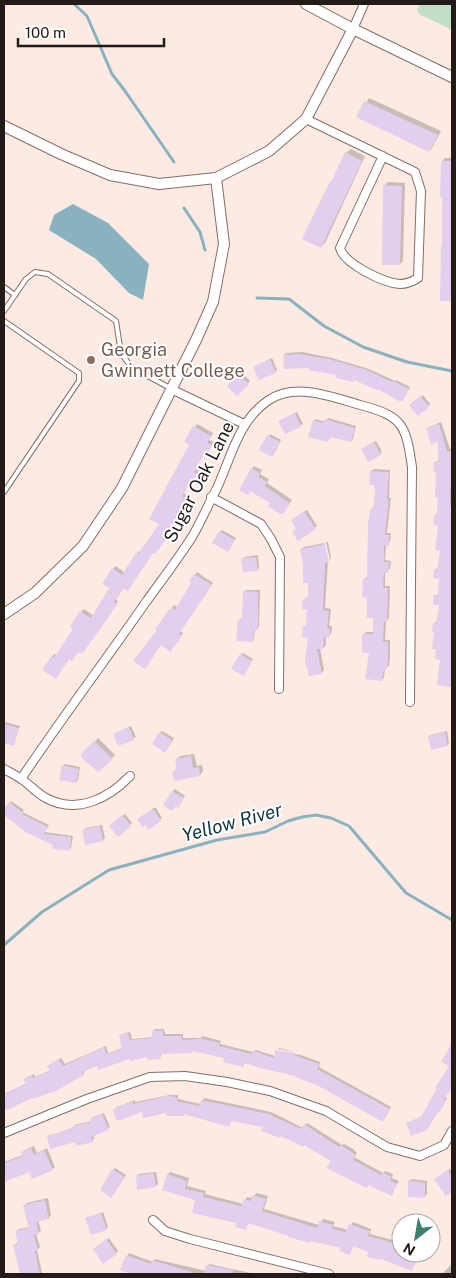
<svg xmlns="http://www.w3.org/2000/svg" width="456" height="1278" font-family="'Public Sans',sans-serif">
<rect width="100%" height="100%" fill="#fceae3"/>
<polygon fill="#c2dfc9" points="420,4 452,4 452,30 419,14 417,10"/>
<polygon fill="#88b2c0" points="73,204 108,223 149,264 143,300 129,293 96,259 49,230 54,215"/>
<g fill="#0003">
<polygon points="369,98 441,131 432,148 429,151 358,117"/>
<polygon points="351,149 365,156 325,243 321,247 331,182 334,179 346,153"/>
<polygon points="445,158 452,158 452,300 441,300 442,246 444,244 442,161"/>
<polygon points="388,182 405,183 403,261 400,264 385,185"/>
<polygon points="302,352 332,358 369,369 395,381 396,380 410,387 404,397 355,379 311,367 284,355 286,353"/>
<polygon points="272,358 277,370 275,372 254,367"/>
<polygon points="242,373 250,381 237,394 229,386"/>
<polygon points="423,395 430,404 428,406 412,403"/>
<polygon points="297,412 303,424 285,433 280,421"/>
<polygon points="328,418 356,426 353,439 351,441 331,436 328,441 314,421 316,419 325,422"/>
<polygon points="441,422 450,449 452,449 452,684 451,685 442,659 434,624 437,621 440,604 434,596 439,594 440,578 435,570 438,568 441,550 439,524 435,515 438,513 440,496 435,462 440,460 439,441 427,428"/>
<polygon points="197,424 213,433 209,440 214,442 209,450 207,453 205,452 195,469 199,471 195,479 192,482 191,481 184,493 188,496 168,535 158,550 154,551 124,587 116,599 118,601 84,650 78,650 69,658 56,677 52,657 54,654 57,656 75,628 72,626 81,612 84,609 94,616 111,588 113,569 116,566 125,573 137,554 139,551 141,552 160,524 191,444 186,442"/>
<polygon points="270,434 281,440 274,454 261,450"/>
<polygon points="376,441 382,452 380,454 365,447"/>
<polygon points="254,466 262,470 260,474 269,479 267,483 292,500 283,513 272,502 251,490 247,494 252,469"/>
<polygon points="374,469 390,470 389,498 391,498 387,533 391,533 390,542 386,544 385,560 391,561 390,569 385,571 385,586 390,586 389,618 386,621 385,640 390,640 390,658 389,666 385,668 384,678 381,680 364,634 366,632 374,632 374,617 364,579 368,577 371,510 374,507 376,490 371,471"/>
<polygon points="307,510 317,526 315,528 298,529 294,519"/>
<polygon points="222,530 236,538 228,551 220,532"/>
<polygon points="326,542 328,542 331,558 330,560"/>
<polygon points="324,543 328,561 325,608 331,609 329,626 332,626 331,634 326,636 326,645 323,648 320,648 324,670 322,673 305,627 307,624 309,609 304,599 309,597 309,581 301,549 304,547"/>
<polygon points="258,555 259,568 257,570 243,559 245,557"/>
<polygon points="197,572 213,583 180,631 183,633 172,648 158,630 172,608 174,605 178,608 193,583 191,581"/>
<polygon points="246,590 260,590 259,627 255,629 254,639 252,641 239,620 244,618 244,592"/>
<polygon points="243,653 253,659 245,672 241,655"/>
<polygon points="5,722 20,726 13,744 4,742"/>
<polygon points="131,726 136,737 119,745 115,734"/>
<polygon points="162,731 174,738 167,749 160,733"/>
<polygon points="447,731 449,743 447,745 429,737 431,735"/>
<polygon points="98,738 115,755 98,771 83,755"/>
<polygon points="194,754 197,766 202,765 203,771 200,775 174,771 178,767 176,760 180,756"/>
<polygon points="65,764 80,767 78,780 76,782 63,766"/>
<polygon points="175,789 185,796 180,804 164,805"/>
<polygon points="11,801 24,810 22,812 49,825 45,832 73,836 71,848 69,850 28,832 4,814 4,811"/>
<polygon points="154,808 156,808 162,818 149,828 141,817"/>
<polygon points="125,814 132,823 118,835 110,826"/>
<polygon points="102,825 105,838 103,840 84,830 86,828"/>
<polygon points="155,1029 164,1029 165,1034 183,1034 183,1038 201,1038 202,1036 221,1041 220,1044 253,1052 256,1050 275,1056 276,1051 301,1055 320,1062 319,1067 391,1107 385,1118 297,1075 246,1062 243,1065 226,1057 194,1050 192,1052 162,1053 160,1057 148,1056 130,1058 98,1064 85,1070 84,1074 4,1109 4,1094 27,1083 25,1079 27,1077 34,1074 35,1077 51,1070 51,1064 61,1058 65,1064 106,1046 108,1053 123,1048 120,1036 122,1034 130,1032 132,1039 154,1037 153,1031"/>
<polygon points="279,1048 296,1052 278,1049"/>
<polygon points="452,1048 452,1086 445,1097 447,1098 441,1109 438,1111 429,1126 408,1123 423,1116 451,1066"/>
<polygon points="170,1095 178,1095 178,1099 201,1104 204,1098 271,1112 303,1128 307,1123 342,1145 344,1144 353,1149 357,1153 354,1157 383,1173 385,1171 393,1174 392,1178 399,1181 391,1195 305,1144 264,1126 232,1120 229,1126 185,1113 183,1115 167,1112 116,1108 135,1100 135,1102"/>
<polygon points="104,1113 110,1127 93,1135 94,1139 92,1141 48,1136 73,1128 75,1125 92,1121 91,1119 93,1117"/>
<polygon points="34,1146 37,1153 47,1148 55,1167 52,1169 30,1171 4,1180 4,1162 23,1155 22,1152 25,1150"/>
<polygon points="115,1168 126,1175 113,1194 113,1170"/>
<polygon points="450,1169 452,1172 452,1190 446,1194 438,1177"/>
<polygon points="156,1172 158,1184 156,1186 137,1176 139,1174"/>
<polygon points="170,1172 189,1178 187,1186 206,1191 205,1194 243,1204 247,1197 253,1198 256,1193 268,1196 264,1209 319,1225 323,1219 335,1222 333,1226 348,1230 353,1222 371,1229 370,1234 396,1241 396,1242 401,1244 401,1253 420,1253 412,1269 354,1245 349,1253 342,1247 290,1235 249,1222 245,1229 238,1223 196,1199 168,1175"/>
<polygon points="411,1179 427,1181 427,1194 425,1196 409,1181"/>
<polygon points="48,1198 51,1215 49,1218 38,1220 41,1231 36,1234 40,1247 37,1250 42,1273 40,1274 22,1274 14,1245 19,1242 16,1232 19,1229 30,1227 25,1205 27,1203"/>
<polygon points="103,1212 108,1227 106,1229 87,1218"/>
<polygon points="109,1238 118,1251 116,1253 96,1247"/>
<polygon points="129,1253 153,1262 155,1259 206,1271 209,1264 255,1274 135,1274 122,1269"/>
<polygon points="452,1264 452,1274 442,1274"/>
</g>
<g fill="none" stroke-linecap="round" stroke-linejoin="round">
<g stroke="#88b2c0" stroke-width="3">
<polyline points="74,4 87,16 112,74 125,91 174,162"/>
<polyline points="184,208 200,232 205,250"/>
<polyline points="257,298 289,299 324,326 363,347 407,362 452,371"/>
<polyline points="4,945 42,912 109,870 217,840 265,832 288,821 302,817 316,815 331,818 349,826 406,893 452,920"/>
</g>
</g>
<g fill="#e3ceee">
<polygon points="364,101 438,135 429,152 356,117"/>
<polygon points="345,152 362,161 321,248 302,239 330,181 331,182"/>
<polygon points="441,161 452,161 452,301 440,301 441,246 442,246 442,197 440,197"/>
<polygon points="383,185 402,186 400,265 382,265"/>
<polygon points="299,354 329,359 367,370 392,382 393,381 409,389 403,401 399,401 378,389 377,390 354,380 353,382 336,378 337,375 309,370 309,368 284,369 283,355"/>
<polygon points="270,359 276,373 259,380 253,367"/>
<polygon points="239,374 249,384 237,396 227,386"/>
<polygon points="420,396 429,407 418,416 409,405"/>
<polygon points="295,413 301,427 285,434 278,421"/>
<polygon points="324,419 355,428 351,442 330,437 328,442 308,437 313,420 323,423"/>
<polygon points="439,424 447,451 452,451 450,506 452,506 451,687 437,685 440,660 435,659 436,649 432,649 434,632 432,632 433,623 436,624 439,605 433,605 433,595 438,596 439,579 433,578 434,569 437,570 440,551 435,550 438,526 433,525 434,515 437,515 438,498 435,497 436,472 434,472 433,462 438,462 438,442 431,444 426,428"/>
<polygon points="193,426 211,436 207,443 212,445 207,454 204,453 194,472 198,474 192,483 190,482 182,496 186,498 166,539 155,554 153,553 128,591 123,588 114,602 117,604 108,618 82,654 78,652 72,661 69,659 56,679 42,670 51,656 54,658 73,629 70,626 80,611 91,618 109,588 102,584 112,568 122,575 136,553 138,554 159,524 149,519 189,445 184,442"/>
<polygon points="267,435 280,442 272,457 259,450"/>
<polygon points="374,442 381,455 368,462 361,449"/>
<polygon points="251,468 260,473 258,477 267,482 265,486 290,503 283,514 280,514 268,506 270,503 250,491 248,495 239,490"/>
<polygon points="370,471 389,472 387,500 389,500 385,535 389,535 389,546 384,545 384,562 389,562 388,573 384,572 383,588 388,588 387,622 384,622 383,642 388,642 388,661 387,669 384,669 382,681 365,679 369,653 362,653 362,634 373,634 373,618 367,618 367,598 362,597 363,579 367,579 368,524 370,509 373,509 375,490 374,485 369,485"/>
<polygon points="304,511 316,529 298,541 292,532 296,529 291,520"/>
<polygon points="219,531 235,540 228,552 212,543"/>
<polygon points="325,544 329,562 325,563 323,610 329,611 327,628 330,629 329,638 324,637 323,649 317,649 322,674 309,676 305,660 308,638 302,637 303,626 306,626 307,610 302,609 303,599 308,599 308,583 303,583 303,564 300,549"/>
<polygon points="256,557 258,571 243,572 241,558"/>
<polygon points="194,574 212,585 179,634 182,636 170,652 161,645 145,669 133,661 157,630 155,629 171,607 175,610 191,583 189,581"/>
<polygon points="243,591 258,592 258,630 254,630 253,642 236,641 238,620 242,620"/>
<polygon points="240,654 252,661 244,676 231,669"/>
<polygon points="4,724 19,728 14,746 4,743"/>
<polygon points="129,727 134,740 118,746 113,734"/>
<polygon points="159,732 172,740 165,753 153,745 153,742"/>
<polygon points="445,732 448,746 431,750 428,736"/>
<polygon points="94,741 113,759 98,772 81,757 81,754"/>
<polygon points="191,756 193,768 199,767 200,776 174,781 172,771 177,770 175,759"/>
<polygon points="62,765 79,769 76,783 59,780"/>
<polygon points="172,791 184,798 178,808 176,806 172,811 163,805"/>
<polygon points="9,802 23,813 22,814 48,827 44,834 71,837 70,851 52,849 53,845 27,833 4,815 4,809"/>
<polygon points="151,810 154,810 161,821 148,830 145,825 143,827 137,819"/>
<polygon points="122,815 131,826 118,837 109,826"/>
<polygon points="100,826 103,841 85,845 82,830"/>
<polygon points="163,1030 163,1036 182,1036 182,1040 199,1039 199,1038 220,1043 219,1046 252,1054 253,1051 274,1058 275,1050 295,1053 294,1055 319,1064 317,1069 390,1109 383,1122 317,1085 295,1077 296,1076 264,1069 245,1063 243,1067 223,1062 224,1058 192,1051 192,1053 160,1054 161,1059 147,1060 147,1057 130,1061 129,1059 98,1070 97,1066 83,1072 84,1075 56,1091 32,1099 32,1098 7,1110 4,1103 4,1094 26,1084 23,1079 32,1075 33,1078 50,1071 47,1066 59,1059 63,1066 104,1047 106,1054 122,1049 119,1035 128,1033 130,1040 152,1038 152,1031"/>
<polygon points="452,1043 452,1088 444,1099 446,1100 439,1113 437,1112 427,1130 411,1136 406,1123 421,1117 436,1090 435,1088 449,1066 441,1062"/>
<polygon points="167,1096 177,1097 177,1101 199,1106 201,1100 269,1114 301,1129 304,1124 339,1147 340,1145 350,1151 356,1155 353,1160 381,1175 382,1172 392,1177 390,1180 397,1184 392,1196 368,1185 367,1188 326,1168 331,1161 304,1145 303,1147 281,1136 280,1138 261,1131 263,1127 231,1121 229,1127 184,1114 184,1116 166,1116 166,1113 143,1118 142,1112 117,1121 113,1110 116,1107 133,1102 133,1104"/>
<polygon points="102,1114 109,1130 91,1137 93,1142 76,1146 75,1142 50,1149 47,1136 72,1129 71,1127 91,1122 90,1119"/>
<polygon points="31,1148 34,1155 44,1150 53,1170 32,1179 29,1172 4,1182 4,1163 23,1156 21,1152"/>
<polygon points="112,1169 125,1177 111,1198 100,1190"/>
<polygon points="448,1170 452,1177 452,1192 446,1196 434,1179"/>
<polygon points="154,1173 156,1187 137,1190 136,1176"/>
<polygon points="167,1174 187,1181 185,1189 204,1193 203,1197 241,1206 244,1199 251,1201 252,1195 266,1199 262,1211 317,1228 319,1221 333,1225 332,1229 346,1232 349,1224 370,1231 368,1236 401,1245 401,1253 419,1253 412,1271 381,1259 381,1260 367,1257 368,1252 353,1246 350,1255 339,1251 341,1248 310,1241 309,1243 288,1237 289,1236 248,1223 246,1230 235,1227 236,1223 192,1213 195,1200 162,1190"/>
<polygon points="408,1180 425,1183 425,1198 408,1197"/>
<polygon points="45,1200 49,1219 36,1222 39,1234 34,1235 38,1251 35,1251 40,1274 20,1274 13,1245 18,1244 15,1231 29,1228 23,1205"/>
<polygon points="101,1213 107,1230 91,1235 85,1218"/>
<polygon points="106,1239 117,1254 103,1264 93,1249"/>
<polygon points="126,1255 151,1264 152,1260 192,1272 192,1274 131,1274 120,1270"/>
<polygon points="206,1265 233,1270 232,1274 204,1274"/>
</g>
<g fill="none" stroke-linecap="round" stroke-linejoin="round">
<defs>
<g id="service">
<polyline points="4,287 15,295 26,279 35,272 48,274 116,321 121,353 131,367 170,388"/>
<polyline points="4,311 15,295"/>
<polyline points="4,321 79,373 79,381 4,492"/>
</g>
<g id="minor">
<polyline points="353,29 364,4"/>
<path d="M 306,119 L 415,172 L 421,191 L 418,278 C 412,282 407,284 400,284 C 384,283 344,264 340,248 L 383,156"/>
<polyline points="171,389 244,424"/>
<polyline points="211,497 261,524 271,539 280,557 279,689"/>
<path d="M 4,769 C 11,773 18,776 24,781 C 31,786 38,794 46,798 C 77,815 109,798 130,776"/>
<path d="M 21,779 C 61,719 105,661 146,602 C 161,581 178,559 192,537 C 201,522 208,505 216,490 C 231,459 238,420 269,400 C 296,382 332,397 360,405 C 403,416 406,425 412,467 L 410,702"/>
<polyline points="4,1133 87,1099 150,1077 185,1076 227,1082 270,1091 326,1111 387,1147 420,1156 444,1145 452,1131"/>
<polyline points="153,1220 165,1231 190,1239 329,1274"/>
</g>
<g id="tertiary">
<polyline points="306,4 353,29 452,77"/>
<polyline points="4,126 61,154 110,175 159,184 216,178 269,151 306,119 353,29"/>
<polyline points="4,614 35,593 83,546 122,488 196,340 213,302 224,244 216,178"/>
</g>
</defs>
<use href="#service" stroke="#826f68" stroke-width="6"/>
<use href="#minor" stroke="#826f68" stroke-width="10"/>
<use href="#tertiary" stroke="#826f68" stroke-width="12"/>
<use href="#service" stroke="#fff" stroke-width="4"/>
<use href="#minor" stroke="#fff" stroke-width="8"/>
<use href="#tertiary" stroke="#fff" stroke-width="10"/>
</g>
<circle fill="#8d6e63" stroke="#fff" stroke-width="2" cx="91" cy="360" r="5"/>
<g text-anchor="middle" stroke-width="4" stroke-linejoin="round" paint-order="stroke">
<g font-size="18" fill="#785e54" stroke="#fff" text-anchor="start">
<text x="101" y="356">Georgia<tspan x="101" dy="21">Gwinnett College</tspan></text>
</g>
<g font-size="18" fill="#221b18" stroke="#fff">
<text transform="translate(199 482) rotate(-63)" y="6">Sugar Oak Lane</text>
</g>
<g font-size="19" font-style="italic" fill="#113743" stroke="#fff">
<text transform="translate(232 822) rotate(-15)" y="7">Yellow River</text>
</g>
</g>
<rect width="456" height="1278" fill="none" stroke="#221b18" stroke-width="10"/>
<g transform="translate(416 1238) rotate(211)"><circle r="24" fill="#ffffff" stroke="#a7a4a3"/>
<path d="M0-4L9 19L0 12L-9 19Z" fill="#3d7f70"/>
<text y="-8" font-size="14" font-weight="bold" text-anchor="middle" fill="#221b18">N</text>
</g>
<path d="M18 38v8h146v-8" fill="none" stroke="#221b18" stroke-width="2.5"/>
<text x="25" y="38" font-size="15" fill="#221b18" stroke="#ffffff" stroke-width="4" paint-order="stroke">100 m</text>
</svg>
